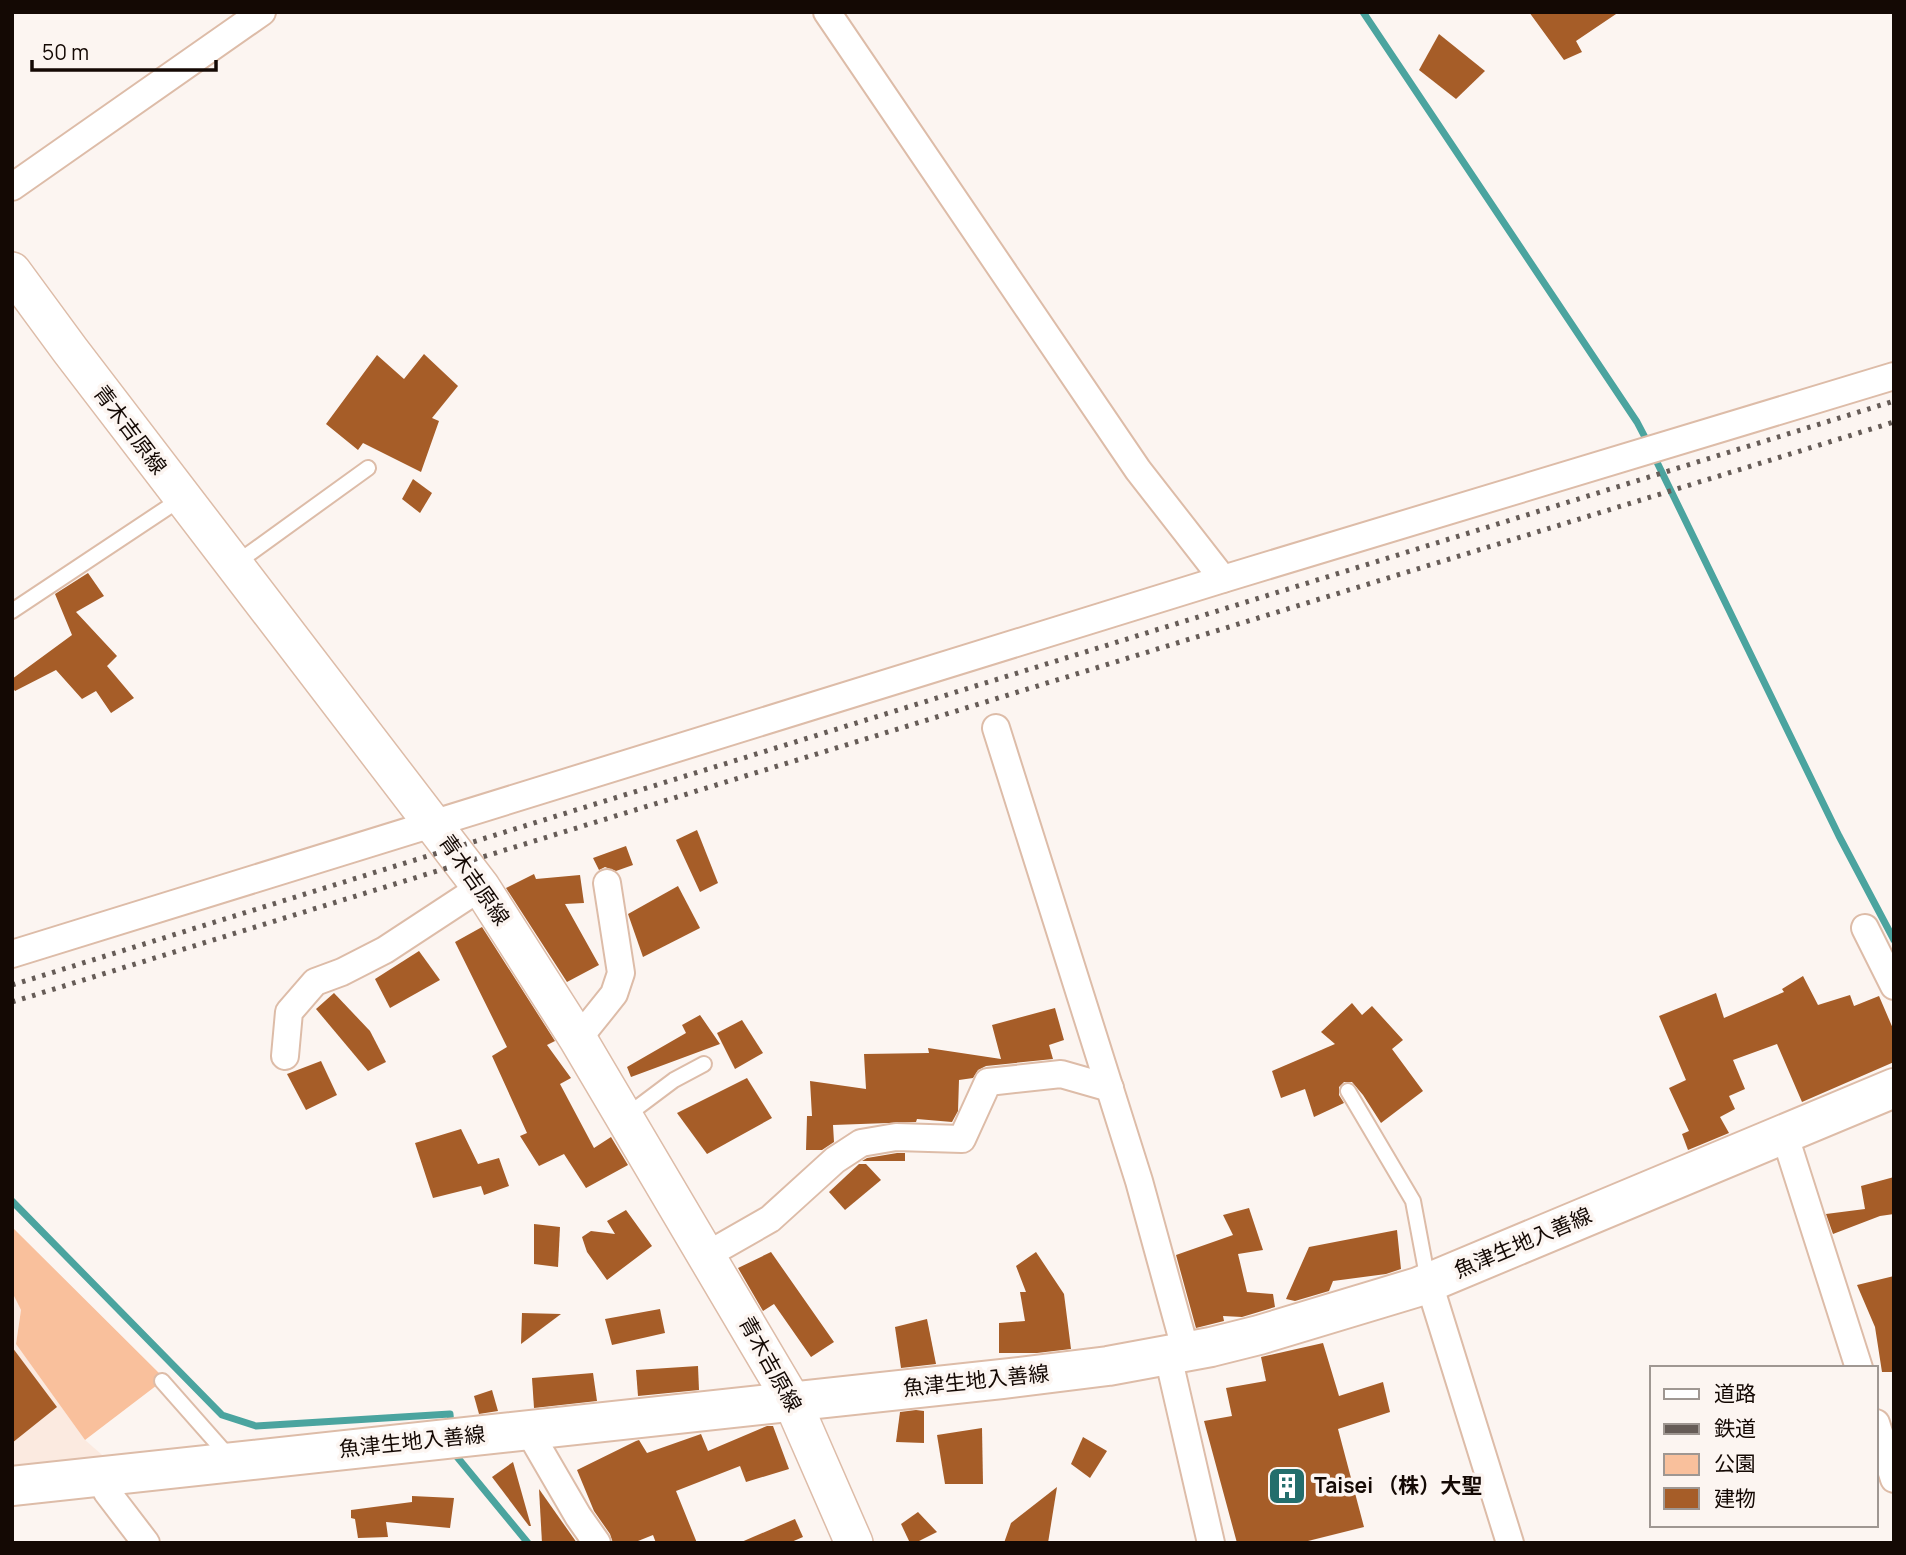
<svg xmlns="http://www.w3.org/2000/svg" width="1906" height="1555" font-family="Manrope,'Noto Sans JP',sans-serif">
<rect width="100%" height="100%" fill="#fcf5f1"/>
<polygon fill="#fbeae0" points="12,1292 21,1310 16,1344 85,1440 109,1461 12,1475"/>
<polygon fill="#f9c09c" points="12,1227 165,1379 85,1440 16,1344 21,1310 12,1292"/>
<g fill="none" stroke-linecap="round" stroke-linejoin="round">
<g stroke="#4ba49f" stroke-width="7">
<polyline points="1363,12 1637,422 1648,443"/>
<polyline points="1653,454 1839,836 1894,940"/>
<polyline points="12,1201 222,1415 256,1426 450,1414 451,1426"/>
<polyline points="453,1452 528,1543"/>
</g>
</g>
<g fill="#a65d28">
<polygon points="1529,12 1619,12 1576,41 1582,52 1564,60"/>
<polygon points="1439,34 1485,71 1456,99 1419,70"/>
<polygon points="424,354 458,386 432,418 439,421 421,472 363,443 358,450 326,424 377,355 404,379"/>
<polygon points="413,479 432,493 420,513 402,499"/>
<polygon points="88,573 104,596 76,612 117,656 107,666 134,698 111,713 96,691 82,699 56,670 15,691 12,687 12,679 72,635 55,594"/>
<polygon points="697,830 718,883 700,892 676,840"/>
<polygon points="626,846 633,865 616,871 605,867 599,870 593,858"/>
<polygon points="534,874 536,879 580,875 584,903 565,904 599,965 567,982 506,888"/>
<polygon points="678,886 700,928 643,957 628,914"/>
<polygon points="482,927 555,1041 547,1045 571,1078 560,1084 594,1148 611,1137 628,1165 586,1188 564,1154 539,1166 520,1136 527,1133 492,1056 507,1047 455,942"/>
<polygon points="419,951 440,980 390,1008 375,979"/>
<polygon points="1803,976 1818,1005 1850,995 1854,1006 1879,996 1894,1031 1894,1062 1802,1102 1777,1044 1733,1060 1745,1089 1729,1096 1735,1109 1720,1117 1729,1133 1688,1150 1682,1134 1689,1131 1669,1088 1686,1080 1659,1016 1716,993 1724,1018 1784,992 1782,989"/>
<polygon points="334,993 370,1031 386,1062 368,1071 316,1009"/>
<polygon points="1352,1003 1362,1015 1372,1006 1403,1040 1392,1049 1423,1091 1381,1123 1363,1095 1352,1082 1344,1082 1339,1087 1339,1095 1344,1103 1314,1117 1305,1089 1281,1098 1272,1071 1335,1044 1321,1032"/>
<polygon points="1055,1008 1064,1040 1049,1045 1053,1059 986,1066 978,1070 973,1078 959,1080 958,1111 952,1122 917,1119 916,1122 833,1125 834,1142 822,1150 806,1150 807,1116 812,1116 810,1081 866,1089 864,1054 929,1053 928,1048 1001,1059 992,1025"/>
<polygon points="700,1015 720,1044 631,1077 627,1067 686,1033 682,1025"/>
<polygon points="742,1020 763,1053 735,1069 717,1033"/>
<polygon points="321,1061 337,1095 306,1110 287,1074"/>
<polygon points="747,1078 772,1118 707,1154 677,1113"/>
<polygon points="461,1129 478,1164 499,1158 509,1186 484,1195 481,1186 433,1198 415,1143"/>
<polygon points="897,1153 905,1153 905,1161 862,1161 867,1158"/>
<polygon points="859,1164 866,1164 881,1180 845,1210 829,1192"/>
<polygon points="1894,1177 1894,1214 1880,1216 1833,1234 1826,1214 1865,1209 1861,1186"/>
<polygon points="1249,1208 1263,1250 1238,1254 1247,1292 1273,1294 1275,1307 1242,1317 1223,1316 1224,1321 1196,1328 1176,1255 1233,1235 1223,1215"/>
<polygon points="626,1210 652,1246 607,1280 587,1252 582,1237 591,1231 615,1234 607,1221"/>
<polygon points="534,1224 560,1227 558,1267 534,1264"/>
<polygon points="1397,1230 1401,1269 1386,1274 1333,1281 1329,1291 1295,1301 1286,1299 1309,1247"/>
<polygon points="771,1252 834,1342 811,1357 774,1304 763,1311 738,1268"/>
<polygon points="1036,1252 1064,1294 1071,1349 1037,1353 999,1353 999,1323 1025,1321 1020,1292 1026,1292 1016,1266"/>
<polygon points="1894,1276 1894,1372 1882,1372 1875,1327 1857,1285"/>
<polygon points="660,1309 665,1333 612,1345 605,1319"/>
<polygon points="522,1313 561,1314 521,1344"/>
<polygon points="927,1319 936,1364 901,1368 895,1327"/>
<polygon points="1323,1343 1339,1396 1383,1382 1390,1412 1338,1429 1364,1527 1300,1543 1237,1543 1204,1421 1232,1416 1226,1388 1266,1381 1261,1357"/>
<polygon points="12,1347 57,1407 12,1443"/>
<polygon points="698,1366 699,1390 638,1396 636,1370"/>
<polygon points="593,1373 597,1401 534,1408 532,1378"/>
<polygon points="492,1390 498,1411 479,1414 474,1396"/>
<polygon points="916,1410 924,1411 924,1443 896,1442 900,1412"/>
<polygon points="767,1426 773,1426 789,1469 746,1482 740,1466 676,1491 697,1543 656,1543 653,1535 633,1543 613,1543 610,1534 594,1511 577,1470 636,1441 639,1440 647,1453 701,1434 708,1451"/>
<polygon points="982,1428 983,1484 945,1484 937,1435"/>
<polygon points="1083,1437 1107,1451 1090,1478 1071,1464"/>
<polygon points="513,1462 531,1526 529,1526 492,1477"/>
<polygon points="1057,1487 1048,1543 1004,1543 1011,1523"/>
<polygon points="539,1489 577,1543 542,1543"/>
<polygon points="412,1496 454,1498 450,1528 386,1522 388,1537 358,1538 355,1519 351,1518 351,1510 412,1502"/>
<polygon points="918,1512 937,1532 915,1543 910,1543 901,1524"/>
<polygon points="795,1519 803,1537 789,1543 739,1543"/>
</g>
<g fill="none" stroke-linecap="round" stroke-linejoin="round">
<defs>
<g id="service">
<polyline points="235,564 368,468"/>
<polyline points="12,611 182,498"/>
<polyline points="1348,1091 1413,1201 1428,1281"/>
<polyline points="626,1116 674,1080 704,1064"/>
<polyline points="162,1381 230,1458"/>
</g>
<g id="minor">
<polyline points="827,12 1138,470 1223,579"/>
<polyline points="12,187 262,12"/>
<polyline points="996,728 1139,1181 1186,1352"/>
<polyline points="1865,928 1894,986"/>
<polyline points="12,954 1223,579 1894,376"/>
<polyline points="578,1039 614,994 621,973 607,883"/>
<polyline points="285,1056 289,1012 315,982 342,972 385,950 481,887"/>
<polyline points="1784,1133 1859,1368"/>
<polyline points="707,1255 770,1219 835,1160 861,1143 896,1137 962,1139 988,1082 1061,1074 1110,1088"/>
<polyline points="1429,1283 1510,1543"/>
<polyline points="1168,1356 1211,1543"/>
<polyline points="1876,1423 1894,1479"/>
<polyline points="528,1430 578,1516 597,1543"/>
<polyline points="99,1477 107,1492 146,1543"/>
</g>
<polyline id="secondary" points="12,271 70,350 481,887 578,1039 792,1401 854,1543"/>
<polyline id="primary" points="12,1486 1002,1379 1108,1366 1211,1347 1259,1335 1418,1287 1894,1088"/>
</defs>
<use href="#service" stroke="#ddbca8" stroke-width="18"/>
<use href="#minor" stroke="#ddbca8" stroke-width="30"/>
<use href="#secondary" stroke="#ddbca8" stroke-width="40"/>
<use href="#primary" stroke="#ddbca8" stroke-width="42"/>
<use href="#service" stroke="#fff" stroke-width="14"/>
<use href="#minor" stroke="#fff" stroke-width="26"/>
<use href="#secondary" stroke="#fff" stroke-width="37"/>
<use href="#primary" stroke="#fff" stroke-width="38"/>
<g stroke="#665c57" stroke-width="5" stroke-dasharray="3.5 7" stroke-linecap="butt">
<polyline points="12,985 1894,401"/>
<polyline points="12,1002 1894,422"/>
</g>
</g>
<defs>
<symbol id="building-square" viewBox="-11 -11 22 22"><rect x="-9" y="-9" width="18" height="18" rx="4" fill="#236e6c" stroke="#fcf5f1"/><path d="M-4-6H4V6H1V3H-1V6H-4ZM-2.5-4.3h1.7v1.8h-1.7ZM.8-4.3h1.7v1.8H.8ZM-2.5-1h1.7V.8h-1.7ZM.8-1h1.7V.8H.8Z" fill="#fff"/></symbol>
</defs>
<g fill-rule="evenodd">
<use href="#building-square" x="1265" y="1464" width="44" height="44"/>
</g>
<g text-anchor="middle" stroke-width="7" stroke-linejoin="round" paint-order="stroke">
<g font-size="21" fill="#140904" stroke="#fcf5f1">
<text transform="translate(130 430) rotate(53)" y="7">青木吉原線</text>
<text transform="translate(474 880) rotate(55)" y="7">青木吉原線</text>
<text transform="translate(1523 1243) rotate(-23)" y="7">魚津生地入善線</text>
<text transform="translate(770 1364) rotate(61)" y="7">青木吉原線</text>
<text transform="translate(976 1381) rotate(-6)" y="7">魚津生地入善線</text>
<text transform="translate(412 1442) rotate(-6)" y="7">魚津生地入善線</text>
</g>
<g font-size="21" font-weight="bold" fill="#140904" stroke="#fcf5f1" text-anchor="start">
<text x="1314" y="1493">Taisei （株）大聖</text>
</g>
</g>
<rect width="1906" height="1555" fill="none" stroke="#140904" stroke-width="28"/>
<rect x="1650" y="1366" width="228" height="161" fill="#fcf5f1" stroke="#9f9792" stroke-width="2"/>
<rect x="1664" y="1389" width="35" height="10" fill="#ffffff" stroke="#9f9792" stroke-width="2"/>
<text x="1714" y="1401" font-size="21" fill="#140904">道路</text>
<rect x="1664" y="1424" width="35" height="10" fill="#665c57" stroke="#9f9792" stroke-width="2"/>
<text x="1714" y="1436" font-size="21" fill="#140904">鉄道</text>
<rect x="1664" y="1454" width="35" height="21" fill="#f9c09c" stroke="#9f9792" stroke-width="2"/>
<text x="1714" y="1471" font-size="21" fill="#140904">公園</text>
<rect x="1664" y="1488" width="35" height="21" fill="#a65d28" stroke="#9f9792" stroke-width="2"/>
<text x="1714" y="1506" font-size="21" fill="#140904">建物</text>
<path d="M32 60v10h184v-10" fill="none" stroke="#140904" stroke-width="3.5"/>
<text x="42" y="60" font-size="21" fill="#140904" stroke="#fcf5f1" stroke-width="5" paint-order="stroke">50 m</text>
</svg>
